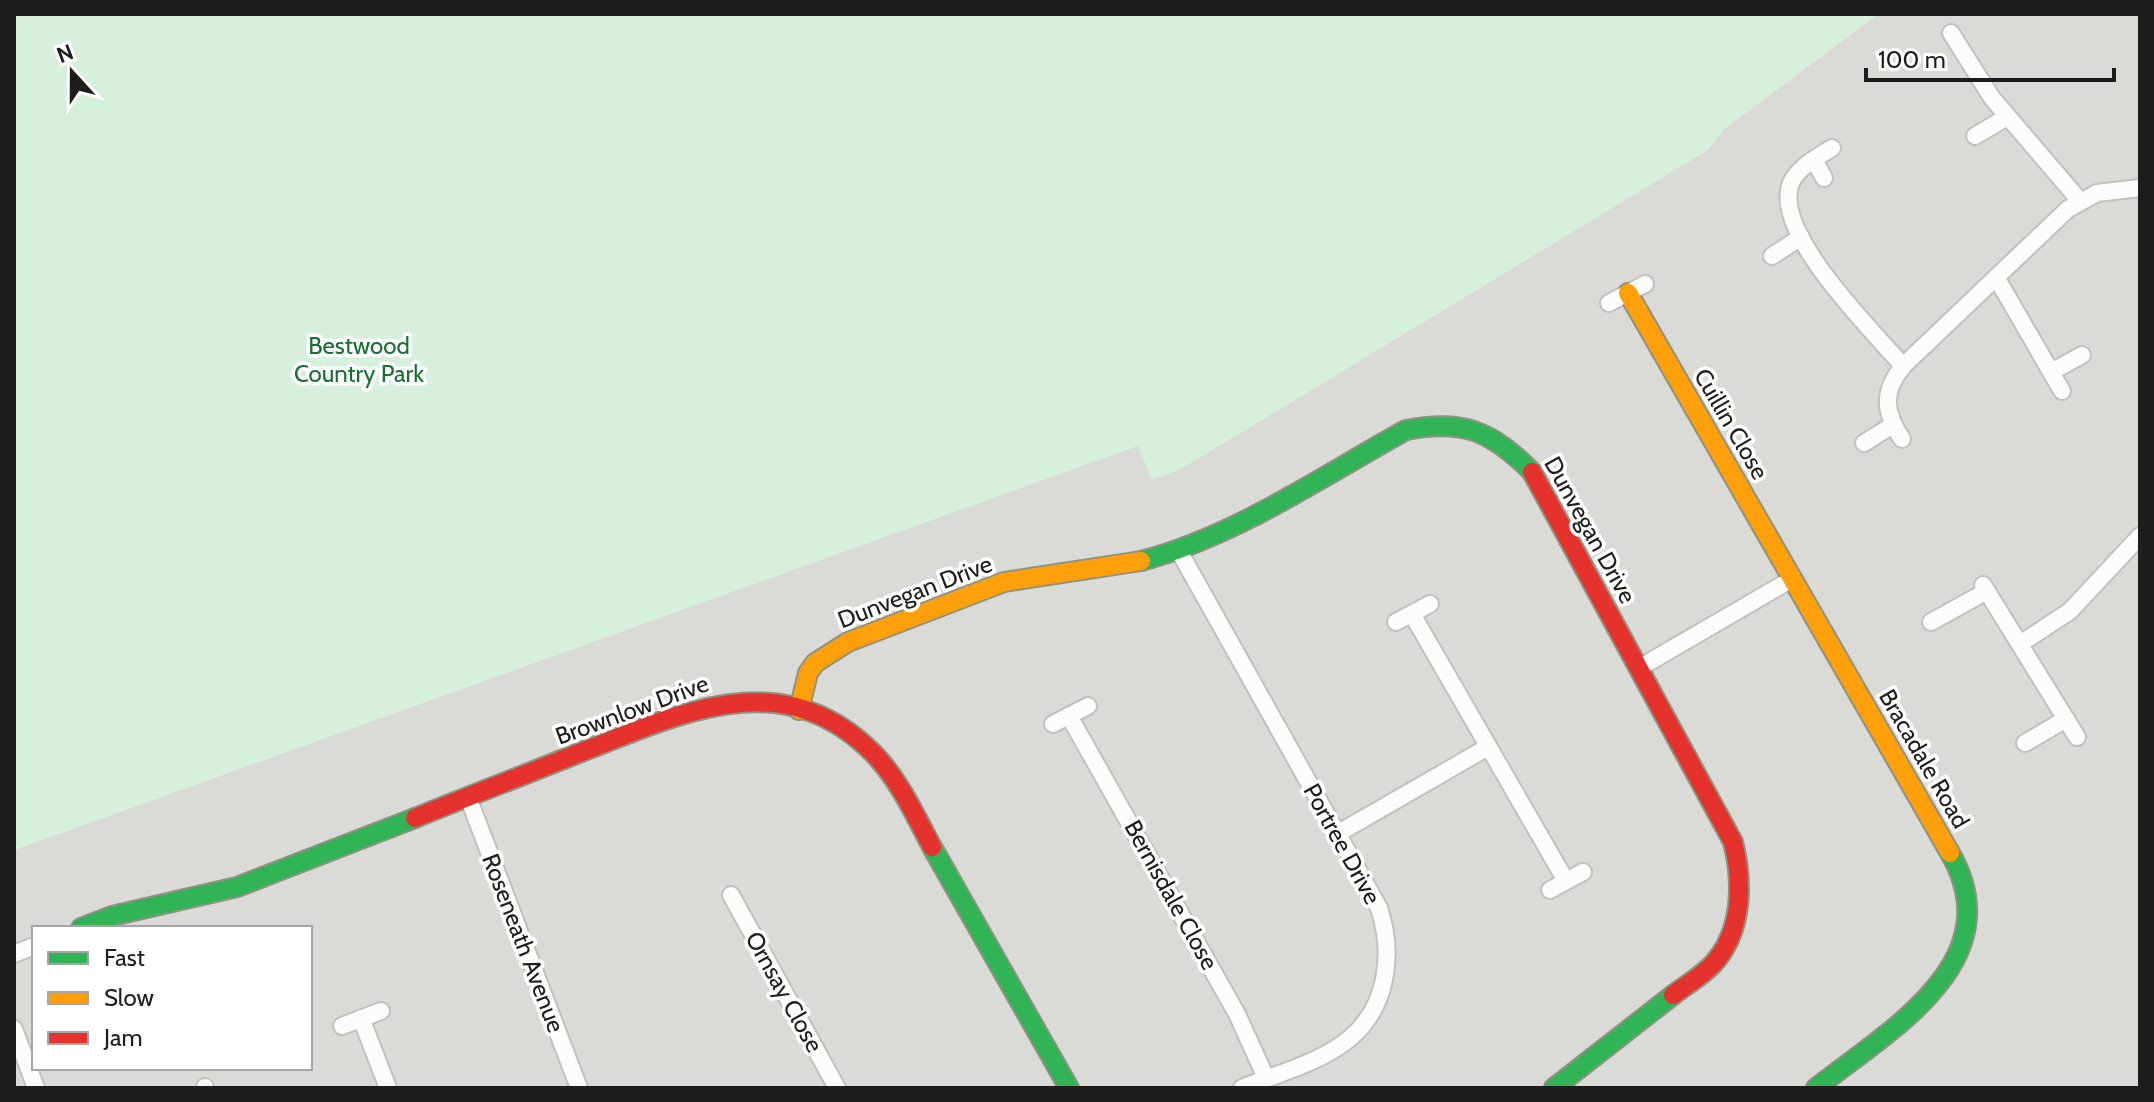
<svg xmlns="http://www.w3.org/2000/svg" width="2154" height="1102" font-family="Cabin,sans-serif">
<rect width="100%" height="100%" fill="#ebebe6"/>
<path fill="#dadad7" fill-rule="evenodd" d="M 1878,14 L 2140,14 L 2140,1088 L 14,1088 L 14,850 L 1138,445 L 1707,150 L 1724,129 ZM 34,928 L 310,928 L 310,1068 L 34,1068 Z"/>
<polygon fill="#d7efdd" points="14,14 1878,14 1724,129 1708,150 1181,469 1152,480 1138,446 14,850"/>
<g fill="none" stroke-linecap="round" stroke-linejoin="round">
<defs>
<g id="street">
<polyline points="1951,33 1992,98 2080,201"/>
<polyline points="1975,136 2007,117"/>
<path d="M 1832,148 C 1818,157 1798,167 1791,183 C 1771,232 1873,331 1903,366"/>
<polyline points="1814,160 1824,178"/>
<polyline points="1772,256 1801,237"/>
<polyline points="1996,277 2062,391"/>
<polyline points="1609,303 1645,284"/>
<polyline points="2051,372 2082,355"/>
<path d="M 1902,439 C 1884,412 1882,392 1903,366 L 2068,209 L 2097,193 L 2140,188"/>
<polyline points="1864,443 1893,425"/>
<path d="M 1179,551 L 1379,908 C 1394,953 1388,1007 1349,1039 C 1320,1063 1276,1074 1242,1088"/>
<polyline points="1983,585 2077,737"/>
<polyline points="1412,614 1566,881"/>
<polyline points="1396,622 1430,604"/>
<polyline points="1931,622 1987,591"/>
<polyline points="2020,644 2070,611 2140,536"/>
<polyline points="1639,668 1792,579"/>
<polyline points="1069,716 1237,1014 1266,1078"/>
<polyline points="1053,724 1088,706"/>
<polyline points="2025,743 2066,719"/>
<polyline points="468,797 579,1088"/>
<polyline points="1337,834 1488,747"/>
<polyline points="1550,890 1583,872"/>
<polyline points="731,895 837,1088"/>
<polyline points="14,954 34,946"/>
<polyline points="361,1018 388,1088"/>
<polyline points="342,1026 381,1011"/>
<polyline points="14,1029 36,1088"/>
<polyline points="205,1087 205,1088"/>
</g>
<g id="fast">
<path d="M 1141,561 C 1236,536 1321,477 1406,430 C 1464,419 1491,431 1532,472"/>
<polyline points="932,847 1069,1088"/>
<polyline points="81,928 112,916 237,887 415,818"/>
<polyline points="1554,1088 1673,995"/>
<path d="M 1816,1088 C 1888,1031 2013,962 1950,853"/>
</g>
<g id="slow">
<polyline points="1628,293 1950,853"/>
<polyline points="799,710 808,673 815,663 848,642 1004,582 1141,561"/>
</g>
<g id="jam">
<path d="M 1532,472 L 1733,842 C 1743,882 1743,931 1713,964 C 1702,976 1686,985 1673,995"/>
<path d="M 415,818 C 469,796 524,775 579,753 C 680,714 782,661 874,754 C 899,780 915,815 932,847"/>
</g>
</defs>
<use href="#street" stroke="#c1c1be" stroke-width="20"/>
<use href="#fast" stroke="#8d9380" stroke-width="22"/>
<use href="#slow" stroke="#8d9380" stroke-width="22"/>
<use href="#jam" stroke="#8d9380" stroke-width="22"/>
<use href="#street" stroke="#fcfcfb" stroke-width="16"/>
<use href="#fast" stroke="#30b455" stroke-width="18"/>
<use href="#slow" stroke="#ff9f0a" stroke-width="18"/>
<use href="#jam" stroke="#e5322d" stroke-width="18"/>
</g>
<g text-anchor="middle" stroke-width="7" stroke-linejoin="round" paint-order="stroke">
<g font-size="24" fill="#196e35" stroke="#fff">
<text x="359" y="354">Bestwood<tspan x="359" dy="28">Country Park</tspan></text>
</g>
<g font-size="24" fill="#1d1d1d" stroke="#fff">
<text transform="translate(1731 424) rotate(60)" y="8">Cuillin Close</text>
<text transform="translate(1590 530) rotate(61)" y="8">Dunvegan Drive</text>
<text transform="translate(915 592) rotate(-21)" y="8">Dunvegan Drive</text>
<text transform="translate(632 710) rotate(-20)" y="8">Brownlow Drive</text>
<text transform="translate(1924 759) rotate(60)" y="8">Bracadale Road</text>
<text transform="translate(1342 844) rotate(61)" y="8">Portree Drive</text>
<text transform="translate(1171 895) rotate(61)" y="8">Bernisdale Close</text>
<text transform="translate(523 943) rotate(69)" y="8">Roseneath Avenue</text>
<text transform="translate(784 992) rotate(61)" y="8">Ornsay Close</text>
</g>
</g>
<rect width="2154" height="1102" fill="none" stroke="#1d1d1d" stroke-width="32"/>
<rect x="32" y="926" width="280" height="144" fill="#ffffff" stroke="#a5a5a5" stroke-width="2"/>
<rect x="48" y="952" width="40" height="12" fill="#30b455" stroke="#a5a5a5" stroke-width="2"/>
<text x="104" y="966" font-size="24" fill="#1d1d1d">Fast</text>
<rect x="48" y="992" width="40" height="12" fill="#ff9f0a" stroke="#a5a5a5" stroke-width="2"/>
<text x="104" y="1006" font-size="24" fill="#1d1d1d">Slow</text>
<rect x="48" y="1032" width="40" height="12" fill="#e5322d" stroke="#a5a5a5" stroke-width="2"/>
<text x="104" y="1046" font-size="24" fill="#1d1d1d">Jam</text>
<g transform="translate(72 72) rotate(339)" stroke="#ffffff" stroke-width="6" paint-order="stroke">
<path d="M0-6L14 30L0 20L-14 30Z" fill="#1d1d1d"/>
<text y="-12" font-size="22" font-weight="bold" text-anchor="middle" fill="#1d1d1d">N</text>
</g>
<path d="M1866 68v12h248v-12" fill="none" stroke="#1d1d1d" stroke-width="4"/>
<text x="1878" y="68" font-size="24" fill="#1d1d1d" stroke="#ffffff" stroke-width="6" paint-order="stroke">100 m</text>
</svg>
